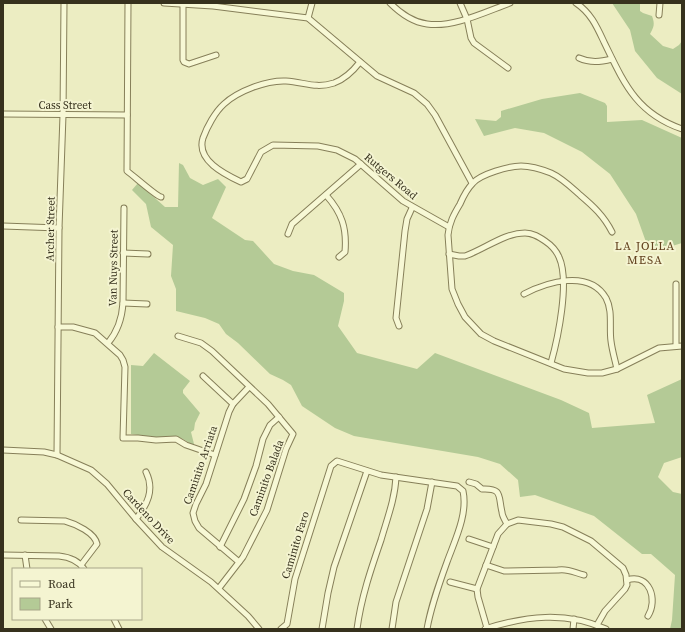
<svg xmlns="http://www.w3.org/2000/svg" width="685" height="632" font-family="'Source Serif 4',serif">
<rect width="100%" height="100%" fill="#ecedc2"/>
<g fill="#b4ca96">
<path d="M 612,3 L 640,3 L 640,11 L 643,13 L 652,16 C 655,24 654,27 650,34 L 663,46 L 673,49 L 679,45 L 682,41 L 682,94 L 657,78 L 635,51 L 630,30 Z"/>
<polygon points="580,93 605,103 607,106 607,122 642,120 682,138 682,243 659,250 646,242 636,214 610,174 582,152 544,133 515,128 484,136 475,119 496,121 501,117 501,111 542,99"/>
<polygon points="179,163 183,165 190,178 203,185 218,179 226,187 212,218 245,240 253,241 274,264 293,271 314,275 344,293 344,301 338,326 357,353 417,369 435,353 561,400 589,413 592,428 655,423 647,395 682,379 682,457 664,463 658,477 673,492 682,494 682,629 670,629 672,620 675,575 651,554 642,554 594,516 535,495 520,497 518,480 500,464 478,457 354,436 335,428 302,406 291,385 283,380 270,374 238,343 226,334 219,324 205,318 176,311 176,289 171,276 173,245 151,227 146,204 132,190 138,183 165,207 178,207"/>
<polygon points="154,353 190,381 183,390 183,393 200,413 195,423 194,430 191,432 194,444 191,444 183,439 175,436 156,438 131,434 131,365 143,366"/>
</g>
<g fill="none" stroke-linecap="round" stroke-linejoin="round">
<defs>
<g id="minor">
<path d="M 128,3 L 127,171 C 134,176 156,196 161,197"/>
<polyline points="164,3 213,6 308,18 377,76 414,93 427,104 435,115 472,183"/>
<polyline points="183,3 183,60 184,62 189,64 216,55"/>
<path d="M 390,3 C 400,13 412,22 427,24 C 453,28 485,12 510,3"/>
<polyline points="460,3 467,19 471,38 474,43 508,68"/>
<path d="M 576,3 C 591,13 597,27 604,42 C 624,83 636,113 682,129"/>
<polyline points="659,15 660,3"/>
<polyline points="308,18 312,3"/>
<path d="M 579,58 C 590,63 600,62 612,59"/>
<path d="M 360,62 C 353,71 345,79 334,83 C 315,89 304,82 286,81 C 267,80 238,91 224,104 C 215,112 207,127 203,138 C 196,160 224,174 241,182 L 247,179 L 261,152 L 273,145 L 318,146 L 337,150 L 355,159 L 403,201 L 449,227"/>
<polyline points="3,114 127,115"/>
<path d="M 326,195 C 342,213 347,228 345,252 L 339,257"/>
<polyline points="3,226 59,228"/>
<path d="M 612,232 C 604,216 593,206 580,195 C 571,187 562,178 551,173 C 541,169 531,166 521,166 C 509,166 481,174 473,183 C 467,189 463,197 460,204 C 454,214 449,223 448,235 L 452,289 L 458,304 L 465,317 L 481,334 L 494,341 L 564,369 L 588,373 L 602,373 L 617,369 L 659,348 L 682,346"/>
<polyline points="288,234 292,224 361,164"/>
<polyline points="123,253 148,254"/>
<path d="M 449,254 L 459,256 L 465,256 C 485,249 504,233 525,233 C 533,233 539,237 545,241 C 551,245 556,250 559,257 C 570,281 558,338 551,363"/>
<polyline points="676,284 676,346"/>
<path d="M 524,294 C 547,282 589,269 606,298 C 613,311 609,327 611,341 C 612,350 615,360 617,369"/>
<polyline points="123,303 147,304"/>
<polyline points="399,326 396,318 405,231 407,219 412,208"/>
<polyline points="58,327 73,327 95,333 120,355 123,360 125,367 123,438 138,438 156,440 176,439 186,445 215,455"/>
<polyline points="178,336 201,343 212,351 268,404 293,434 286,449 267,510 243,557 219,588"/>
<path d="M 108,343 C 118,331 122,319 123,303 L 124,208"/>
<polyline points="203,376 233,404"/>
<polyline points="3,450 44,452 57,455 91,470 107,484 136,519 162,547 211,582 248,616 259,629"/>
<polyline points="57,455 59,228 63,115 64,3"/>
<path d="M 469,482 L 476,484 L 482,489 C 503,488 498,496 502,512 C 502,516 505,520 507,524"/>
<path d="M 136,519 C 147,505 155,490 146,472"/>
<path d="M 21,520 L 65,521 C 76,524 95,533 97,544 L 81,565"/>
<polyline points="469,539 493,547"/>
<polyline points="220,547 244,499 256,466 263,439 270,425 279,417"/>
<path d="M 3,555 L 59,556 C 69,557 78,560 84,569"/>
<polyline points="25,555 27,569"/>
<polyline points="239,562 199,528 195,521 193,513 196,504 206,484 229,412 233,404 249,387"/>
<path d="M 486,565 L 504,571 L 558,570 C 568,568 575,573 584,575"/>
<path d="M 627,580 C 650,573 658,600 648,616"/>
<polyline points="450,582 477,589"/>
<polyline points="45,619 51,629"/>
<polyline points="114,619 119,629"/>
<polyline points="487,628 478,597 477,589 498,534 507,524 518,520 551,524 563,527 591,541 623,568 626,575 627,585 625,589 605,611 597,625"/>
<path d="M 281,629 L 287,624 L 295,579 L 331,466 L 337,461 L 381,475 L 457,486 L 463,491 C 468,514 455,540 447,562 C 439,584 431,606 427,629"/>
<polyline points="322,629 328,593 334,567 367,471"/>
<path d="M 357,629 C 361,598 371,569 381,540 C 387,519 395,499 396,477"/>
<polyline points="392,629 396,602 427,509 432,482"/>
<path d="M 485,629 C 526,616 565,611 606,629"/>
<polyline points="573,629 574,619"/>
</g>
</defs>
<use href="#minor" stroke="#867f59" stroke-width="7"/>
<use href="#minor" stroke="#f7f8d5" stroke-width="5"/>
</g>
<g text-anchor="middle" stroke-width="4" stroke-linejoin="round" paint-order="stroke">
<g font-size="11" fill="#36311d" stroke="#f4f4d1">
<text x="65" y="109">Cass Street</text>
<text transform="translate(391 176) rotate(40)" y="4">Rutgers Road</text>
<text transform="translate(50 229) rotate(-89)" y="4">Archer Street</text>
<text transform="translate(113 268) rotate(-89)" y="4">Van Nuys Street</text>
<text transform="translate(200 465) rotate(-71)" y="4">Caminito Arriata</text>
<text transform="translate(266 478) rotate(-70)" y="4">Caminito Balada</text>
<text transform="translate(149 516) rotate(47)" y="4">Cardeno Drive</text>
<text transform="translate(295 545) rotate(-73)" y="4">Caminito Faro</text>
</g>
<g font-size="12" letter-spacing="1" fill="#62411e" stroke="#f4f4d1">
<text x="645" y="250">LA JOLLA<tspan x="645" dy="14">MESA</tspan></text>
</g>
</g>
<rect width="685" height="632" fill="none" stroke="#36311d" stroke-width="8"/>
<rect x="12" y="568" width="130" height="52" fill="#f4f4d1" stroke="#a8a689"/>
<rect x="20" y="581" width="20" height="6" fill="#f7f8d5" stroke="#a8a689"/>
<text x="48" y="588" font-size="12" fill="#36311d">Road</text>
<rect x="20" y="598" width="20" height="12" fill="#b4ca96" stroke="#a8a689"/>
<text x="48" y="608" font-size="12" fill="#36311d">Park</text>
</svg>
